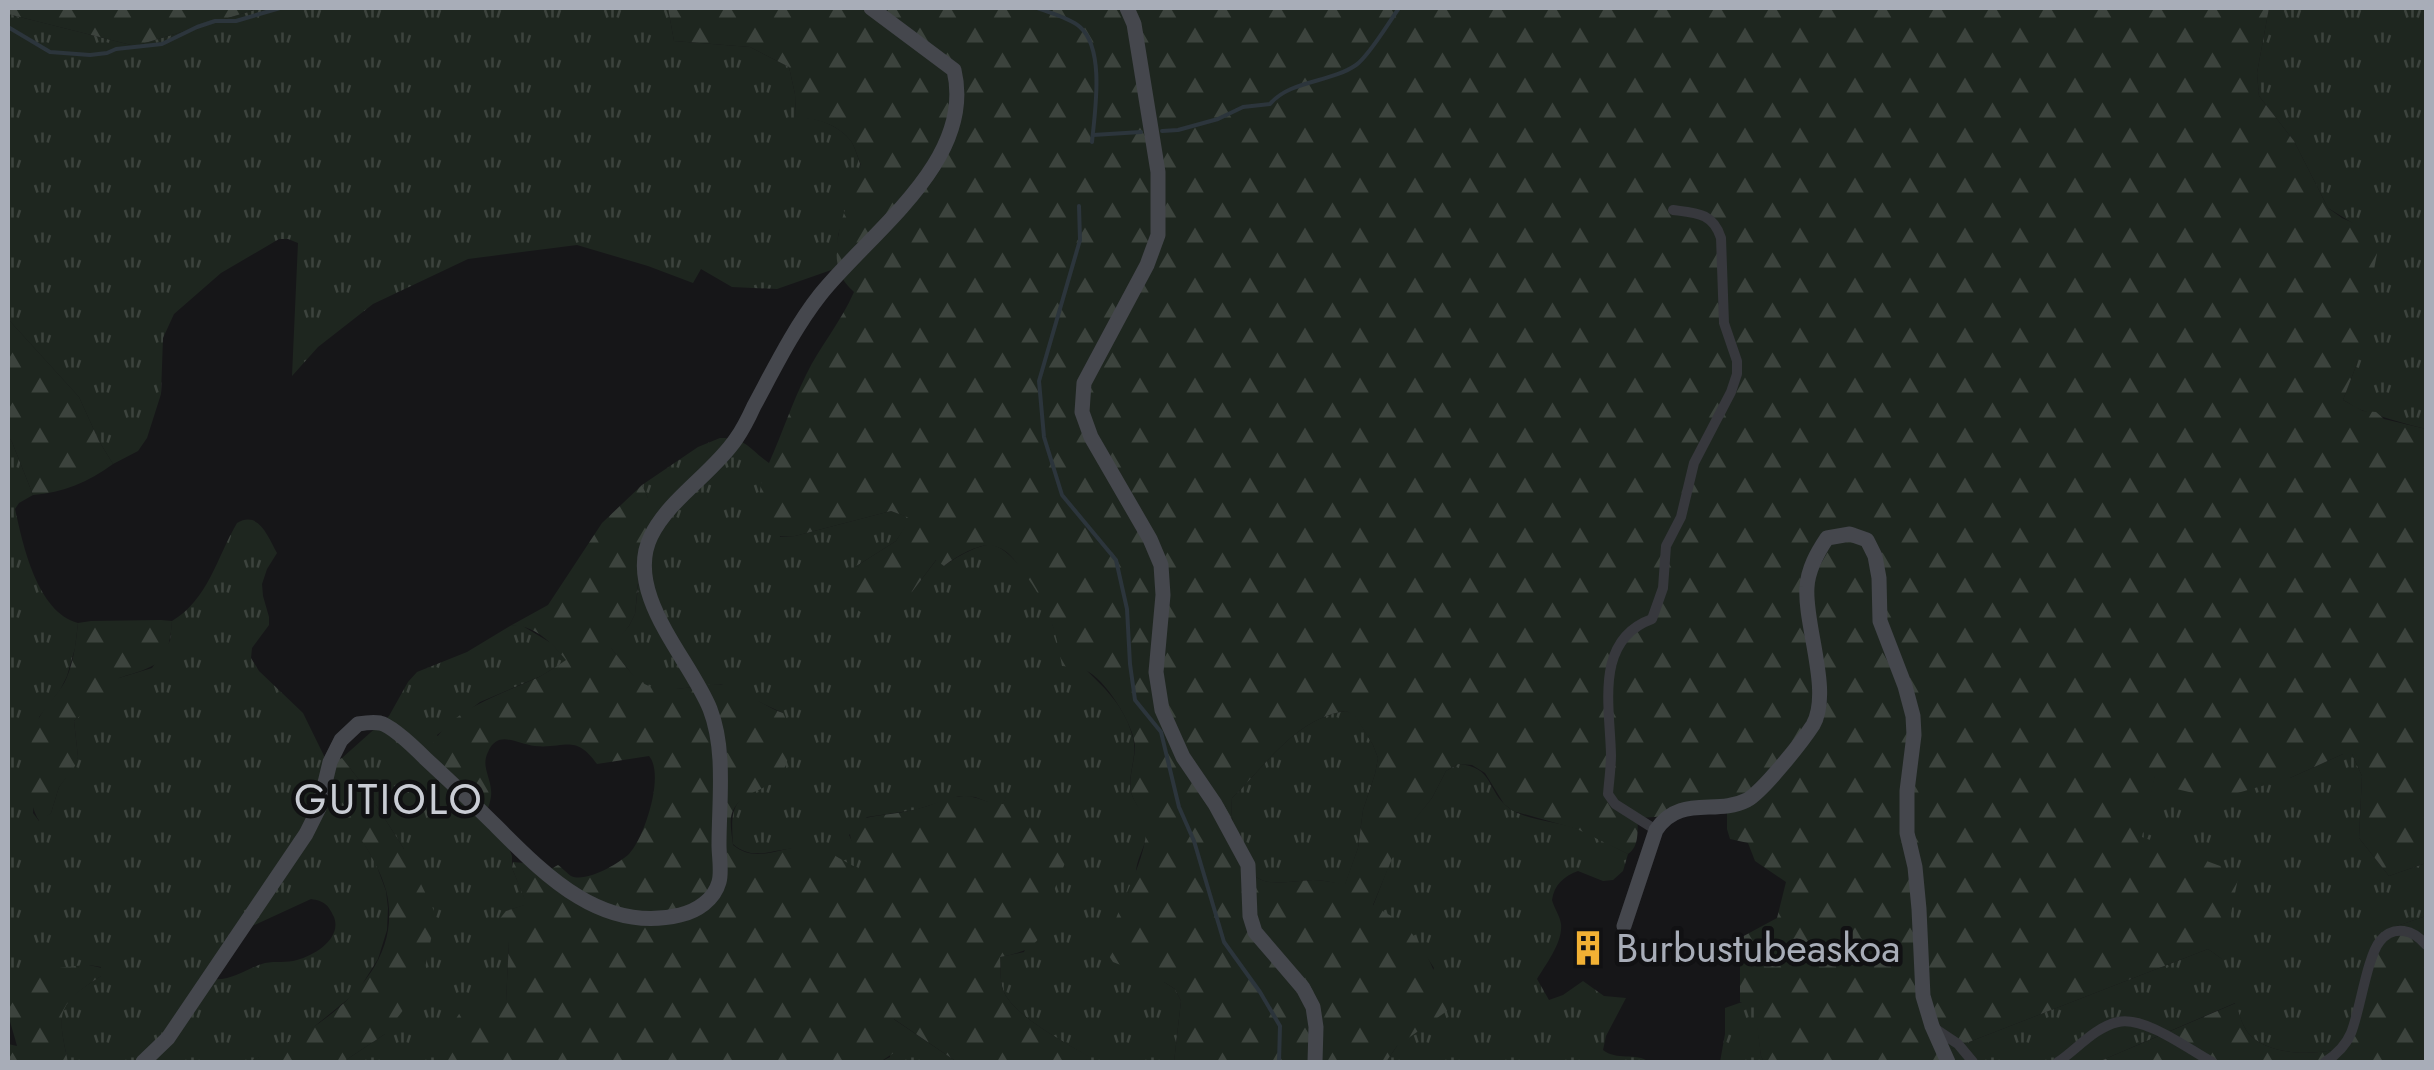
<svg xmlns="http://www.w3.org/2000/svg" width="2434" height="1070" font-family="Jost,sans-serif">
<defs>
<pattern id="grass-tufts" width="24" height="20" patternUnits="userSpaceOnUse" patternTransform="scale(2.5)"><rect width="24" height="20" fill="#1e261f"/><path d="M3 7l-1-3M5 7V3M7 7l1-3M15 17l-1-3M17 17v-4M19 17l1-3" fill="none" stroke="#3c433d"/></pattern>
<pattern id="forest-firs" width="22" height="20" patternUnits="userSpaceOnUse" patternTransform="scale(2.5)"><rect width="22" height="20" fill="#1e261f"/><path d="M5 1l3.5 6h-7zM16 11l3.5 6h-7z" fill="#3c433d"/></pattern>
</defs>
<rect width="100%" height="100%" fill="#161618"/>
<g fill="url(#grass-tufts)" fill-rule="evenodd">
<path d="M 261,8 L 668,8 L 674,41 L 750,47 L 789,67 L 795,94 L 796,118 C 814,116 839,125 851,141 C 855,147 858,158 861,166 L 838,235 L 837,268 L 777,289 L 732,287 L 701,269 L 693,283 L 648,266 L 577,245 L 468,259 L 373,304 L 318,347 L 292,376 L 298,243 L 288,239 L 279,239 L 221,273 L 174,314 L 163,338 L 161,394 L 147,438 L 138,451 L 113,464 L 99,441 L 79,397 L 8,319 L 8,14 L 135,46 Z"/>
<path d="M 2269,8 L 2426,8 L 2426,429 C 2405,424 2384,417 2364,411 C 2356,409 2350,403 2343,400 L 2356,366 L 2371,243 L 2354,224 L 2328,208 L 2294,141 L 2259,96 L 2257,73 Z"/>
<path d="M 8,435 L 12,442 L 33,495 L 19,503 L 15,509 C 23,545 37,612 78,623 L 75,648 L 67,676 L 60,690 L 39,717 L 33,813 L 39,821 L 51,813 L 59,787 L 73,768 L 78,757 L 74,721 L 119,678 L 152,668 L 170,641 L 172,621 C 208,600 217,557 237,523 C 259,510 268,537 277,553 L 267,569 L 262,584 L 263,596 L 269,617 L 269,625 L 252,648 L 251,658 L 259,671 L 303,713 L 328,764 L 340,802 L 376,864 L 386,891 L 388,908 L 387,930 L 378,959 L 358,991 L 310,1030 L 284,1047 L 248,1062 L 145,1062 L 121,1060 L 112,1062 L 68,1062 C 57,1011 55,1005 101,976 L 101,967 L 89,965 L 8,990 L 8,996 ZM 311,899 C 324,901 328,904 334,917 C 342,938 316,955 297,960 C 287,963 276,961 265,963 C 247,968 232,981 213,979 L 250,927 Z"/>
<path d="M 720,438 C 747,438 749,449 769,463 L 780,537 L 795,536 L 891,511 L 911,518 L 896,541 L 855,567 L 912,592 L 937,559 L 944,566 C 954,559 980,543 992,545 C 1012,549 1038,588 1047,606 C 1051,616 1052,627 1057,635 C 1080,674 1121,689 1133,738 C 1138,756 1127,775 1131,792 C 1135,807 1149,815 1147,834 C 1145,848 1134,863 1136,878 C 1141,911 1155,949 1164,982 L 1175,989 L 1181,1001 L 1174,1062 L 1084,1062 L 1089,1057 C 1066,1043 1020,1019 1006,996 C 999,985 1001,970 1000,957 L 1024,952 L 1041,908 L 1006,797 L 1003,805 L 998,806 L 975,797 L 959,796 L 915,810 L 867,817 L 849,835 L 867,872 C 843,864 826,848 801,848 C 776,847 754,863 733,844 C 730,804 734,798 772,783 L 783,713 L 721,684 L 667,690 L 650,688 L 636,679 L 610,647 L 629,626 L 635,614 L 648,498 L 642,485 L 698,447 Z"/>
<polygon points="521,625 551,643 567,660 541,676 480,702 437,735 509,848 512,856 512,868 525,899 525,905 506,911 509,941 506,1002 434,1053 437,1062 343,1062 385,1034 404,849 364,786 342,758 389,716 408,682 417,672 467,652 510,626"/>
<path d="M 1346,711 L 1355,715 L 1373,745 L 1378,758 L 1375,774 L 1363,810 L 1358,848 L 1345,885 C 1335,883 1323,880 1313,880 C 1274,882 1251,893 1238,845 C 1234,828 1230,816 1232,798 C 1266,765 1296,718 1346,711 Z"/>
<path d="M 2343,754 L 2352,754 L 2362,776 L 2359,838 L 2389,876 L 2426,863 L 2426,916 L 2394,927 L 2344,1047 C 2318,1056 2268,1056 2249,1034 C 2242,1026 2239,1013 2235,1003 L 2098,1062 L 1940,1062 L 1938,1054 L 2208,949 L 2222,959 L 2141,837 L 2155,774 L 2290,778 Z"/>
<path d="M 1458,764 C 1495,767 1486,791 1509,808 C 1527,821 1557,821 1578,829 C 1595,836 1612,846 1628,854 L 1623,871 L 1613,880 L 1603,881 L 1578,871 C 1564,876 1554,885 1552,900 C 1554,908 1560,916 1561,924 C 1563,942 1546,964 1537,979 L 1549,1000 L 1563,995 L 1583,981 L 1604,996 L 1626,998 L 1606,1036 L 1603,1050 C 1616,1061 1636,1052 1649,1062 L 1386,1062 L 1397,1046 L 1434,968 C 1413,935 1407,927 1373,906 L 1400,837 L 1432,798 L 1446,771 Z"/>
<polygon points="1745,1001 1751,1002 1755,1006 1761,1056 1764,1062 1720,1062 1725,1034 1725,1008"/>
<polygon points="892,1018 957,1062 880,1062 890,1057"/>
</g>
<g fill="url(#forest-firs)" fill-rule="evenodd">
<polygon points="13,8 261,8 135,46 8,14 8,9"/>
<path d="M 668,8 L 2269,8 L 2257,73 L 2259,96 L 2294,141 L 2328,208 L 2342,218 L 2374,232 L 2371,243 L 2379,243 L 2356,366 L 2343,400 L 2363,411 L 2376,412 L 2384,419 L 2426,429 L 2426,863 L 2389,876 L 2359,838 L 2362,776 L 2352,754 L 2343,754 L 2290,778 L 2227,796 L 2206,796 L 2168,787 L 2158,781 L 2155,776 L 2142,837 L 2239,873 L 2222,959 L 2208,949 L 1938,1054 L 1940,1062 L 1764,1062 L 1761,1056 L 1754,1006 L 1750,1002 L 1740,1002 L 1740,938 L 1777,918 L 1786,882 L 1755,861 L 1748,843 L 1730,839 L 1727,829 L 1727,805 L 1655,817 L 1638,818 C 1637,830 1640,846 1628,854 L 1577,829 L 1513,811 L 1504,804 L 1485,773 L 1472,765 L 1458,764 L 1446,771 L 1432,798 L 1401,837 L 1373,905 C 1382,911 1393,916 1401,923 C 1428,945 1438,980 1447,1011 L 1397,1046 L 1386,1062 L 1174,1062 L 1181,1001 L 1175,989 L 1164,982 L 1113,962 L 1107,953 C 1112,912 1140,877 1146,835 C 1149,817 1136,809 1131,792 C 1128,779 1135,760 1135,746 C 1134,725 1105,678 1085,670 C 1078,667 1069,667 1062,666 C 1055,625 1048,606 1023,571 C 1015,561 1008,549 994,546 C 980,542 954,558 944,566 L 936,560 L 912,592 L 865,614 C 852,609 842,594 841,580 L 855,567 L 896,541 L 910,518 L 891,511 L 795,536 C 786,536 778,538 771,532 C 754,521 758,477 769,463 C 782,434 792,403 806,375 C 820,346 841,322 854,292 C 848,286 843,281 840,273 C 828,243 851,195 861,165 C 858,158 855,147 851,141 C 839,125 814,116 796,119 L 795,94 L 789,67 L 750,47 L 674,41 ZM 1346,711 L 1355,716 L 1373,745 L 1378,758 L 1375,774 L 1363,810 L 1358,848 L 1345,884 C 1335,883 1323,880 1313,880 C 1274,882 1251,893 1238,845 C 1234,829 1230,816 1232,798 C 1266,765 1296,718 1346,711 Z"/>
<path d="M 8,319 L 79,397 L 99,441 L 113,464 C 88,482 63,493 33,495 L 12,442 L 8,435 Z"/>
<path d="M 642,485 L 648,498 L 651,513 L 639,573 L 635,614 L 629,626 L 611,648 C 642,687 644,693 695,687 C 705,686 716,683 726,685 C 746,691 763,706 783,713 C 793,732 793,764 776,780 C 762,792 740,792 732,813 C 729,822 732,835 733,845 C 758,866 785,843 813,847 C 831,850 847,865 865,871 C 860,856 844,838 852,822 C 873,814 895,815 917,809 C 932,806 948,796 964,796 C 978,796 990,805 1003,804 L 1006,796 L 1067,858 L 1049,903 L 1041,908 L 1047,924 C 1034,950 1027,951 1000,957 C 1001,970 999,985 1006,996 C 1020,1019 1066,1043 1090,1057 L 1084,1062 L 957,1062 L 894,1019 L 899,1038 L 898,1050 L 880,1062 L 437,1062 L 433,1054 L 461,1011 L 506,1002 L 509,941 L 501,934 L 498,921 L 506,911 L 524,905 L 525,900 L 512,868 L 513,862 L 524,863 L 532,871 L 540,875 L 558,865 C 560,866 569,875 571,876 C 586,883 618,864 629,854 C 645,837 665,774 649,756 L 597,764 C 575,733 565,749 535,746 C 516,744 498,729 488,752 C 481,766 490,776 491,790 C 492,797 489,806 486,813 L 429,756 C 437,713 505,693 539,677 C 548,672 557,666 566,660 C 552,643 533,623 510,626 L 548,605 L 602,523 Z"/>
<path d="M 161,620 L 172,621 C 169,665 157,666 119,678 L 109,715 L 89,708 L 74,721 L 78,757 L 74,768 L 59,787 L 51,813 L 40,822 C 24,801 26,739 40,716 C 48,702 61,692 67,677 C 74,660 76,642 78,623 L 91,621 Z"/>
<path d="M 342,758 L 364,786 L 404,849 L 436,915 L 424,973 L 404,1009 L 385,1034 L 343,1062 L 248,1062 C 313,1034 408,976 386,890 C 377,857 353,832 340,801 C 335,789 332,776 328,764 Z"/>
<path d="M 2426,916 L 2426,1062 L 2098,1062 L 2236,1003 C 2239,1013 2242,1026 2249,1034 C 2268,1056 2318,1056 2344,1047 L 2375,958 L 2394,927 Z"/>
<path d="M 89,965 L 102,968 L 101,976 C 56,1005 57,1012 68,1062 L 8,1062 L 8,1044 L 17,1046 C 13,1029 3,1007 8,990 C 15,971 71,966 89,965 Z"/>
</g>
<g fill="none" stroke-linecap="round" stroke-linejoin="round">
<g stroke="#2c353c" stroke-width="4">
<path d="M 1037,8 C 1050,13 1070,18 1080,27 C 1105,49 1095,111 1092,142"/>
<polyline points="8,27 50,52 90,55 107,53 116,49 162,44 197,27 215,21 236,21 280,8"/>
<path d="M 1162,131 L 1178,130 L 1218,119 L 1243,107 L 1270,104 C 1290,80 1330,83 1356,65 C 1369,56 1389,22 1399,8"/>
<polyline points="1093,135 1141,132"/>
<polyline points="1079,206 1080,240 1039,381 1044,437 1062,495 1116,560 1127,609 1130,664 1135,700 1161,732 1179,807 1194,841 1224,942 1260,992 1280,1026 1279,1062"/>
</g>
<g stroke="#37383d" stroke-width="10">
<path d="M 1656,830 L 1615,804 L 1608,794 C 1609,781 1611,768 1611,755 C 1610,706 1594,640 1652,619 L 1663,588 L 1666,546 L 1681,517 L 1694,463 L 1731,392 L 1737,374 L 1737,361 L 1724,323 L 1721,238 C 1713,213 1697,213 1673,210"/>
<polyline points="1937,1030 1958,1044 1973,1062"/>
<path d="M 2058,1062 C 2076,1050 2095,1027 2118,1022 C 2145,1016 2188,1049 2212,1062"/>
<path d="M 2325,1062 C 2336,1055 2346,1045 2351,1033 C 2360,1011 2367,957 2380,941 C 2394,924 2414,930 2426,945"/>
</g>
<g stroke="#45474d" stroke-width="15">
<polyline points="1127,8 1134,24 1158,172 1158,235 1147,265 1084,383 1082,412 1091,437 1150,539 1161,565 1163,595 1156,672 1162,710 1183,757 1215,804 1248,865 1250,916 1255,932 1303,988 1313,1007 1316,1027 1315,1062"/>
<path d="M 1624,926 L 1656,830 C 1680,794 1716,816 1747,800 C 1763,791 1802,742 1813,725 C 1832,692 1804,624 1807,587 C 1808,569 1817,553 1827,538 L 1850,534 L 1867,540 L 1875,556 L 1879,578 L 1880,621 L 1905,686 L 1913,716 L 1914,735 L 1907,791 L 1907,833 L 1915,867 L 1919,909 L 1923,996 L 1932,1026 L 1948,1062"/>
<path d="M 143,1062 L 168,1038 L 306,834 L 319,808 L 330,762 L 341,740 L 358,724 C 364,723 374,722 380,723 C 393,726 417,750 427,760 C 450,781 472,802 493,823 C 544,874 601,934 680,915 C 697,911 714,900 719,882 C 722,872 719,856 719,845 C 719,801 726,750 710,709 C 690,659 623,593 651,536 C 669,499 713,473 736,439 C 743,429 749,417 754,406 C 774,369 794,328 820,295 C 869,233 976,161 954,70 L 871,8"/>
</g>
</g>
<defs>
<symbol id="building-bare" viewBox="-9 -9 18 18"><path d="M-4-6H4V6H1V3H-1V6H-4ZM-2.5-4.3h1.7v1.8h-1.7ZM.8-4.3h1.7v1.8H.8ZM-2.5-1h1.7V.8h-1.7ZM.8-1h1.7V.8H.8Z" fill="#f2b134" stroke="#111113" stroke-width="2.5" paint-order="stroke"/></symbol>
</defs>
<g fill-rule="evenodd">
<use href="#building-bare" x="1563" y="923" width="50" height="50"/>
</g>
<g text-anchor="middle" stroke-width="9" stroke-linejoin="round" paint-order="stroke">
<g font-size="40" fill="#a8adb8" stroke="#111113" text-anchor="start">
<text x="1616" y="962">Burbustubeaskoa</text>
</g>
<g font-size="42" letter-spacing="2.5" fill="#c9ccd4" stroke="#111113">
<text x="389" y="814">GUTIOLO</text>
</g>
</g>
<rect width="2434" height="1070" fill="none" stroke="#a8adb8" stroke-width="20"/>
</svg>
